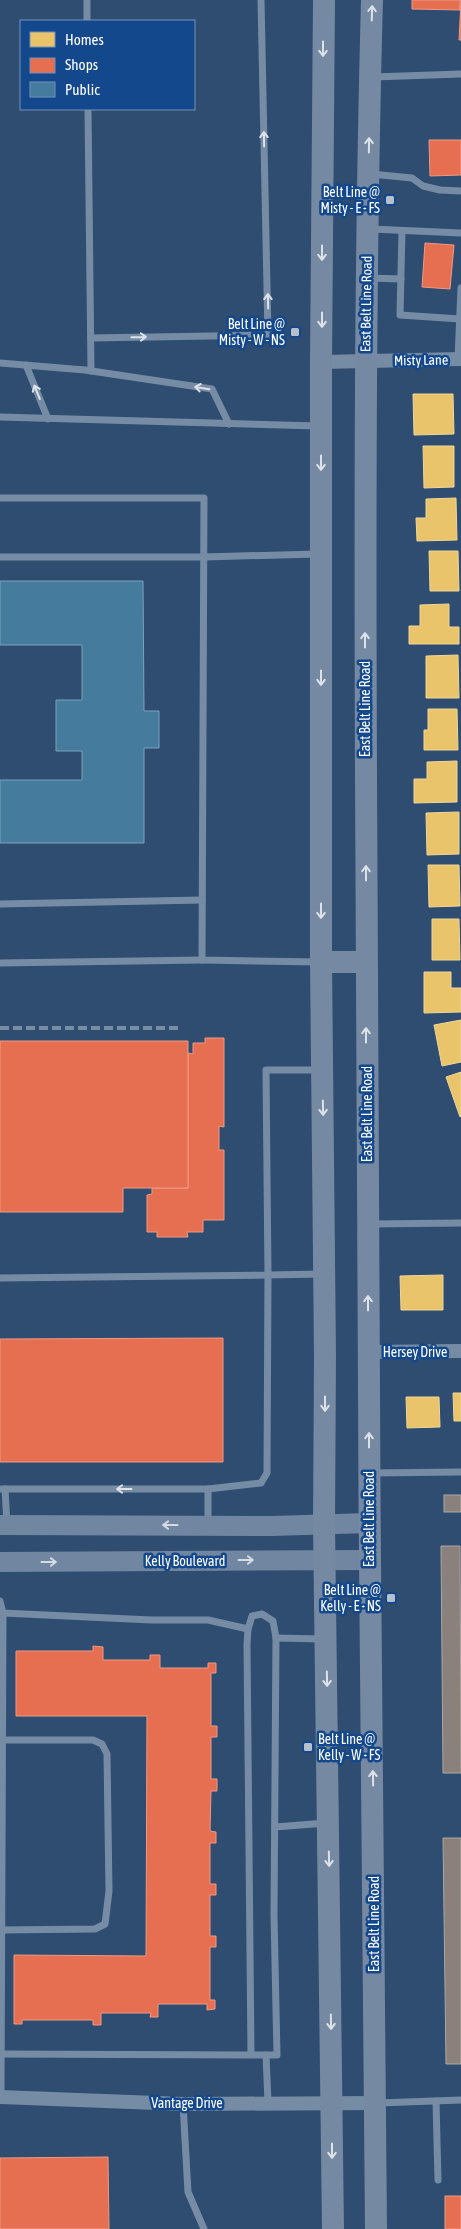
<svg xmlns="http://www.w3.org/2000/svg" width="461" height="2229" font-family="'Asap Condensed',sans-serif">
<rect width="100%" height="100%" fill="#2f4c71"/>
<g fill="#e9c46a" stroke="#f0d697">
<polygon points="413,394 453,394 454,434 414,435"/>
<polygon points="423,446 454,446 454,487 424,488"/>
<polygon points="456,498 457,540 417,541 416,518 426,518 426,499"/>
<polygon points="429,551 458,551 459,591 430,591"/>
<polygon points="449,604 449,627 459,627 459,644 409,644 409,626 420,626 420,605"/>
<polygon points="458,655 459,698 426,698 426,656"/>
<polygon points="428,709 457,709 458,750 424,750 424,730 428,730"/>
<polygon points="457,761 457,802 414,803 414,779 427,779 427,762"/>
<polygon points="459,812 459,854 427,855 426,813"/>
<polygon points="428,865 459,865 460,906 429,907"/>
<polygon points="432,919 459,919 460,960 432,960"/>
<polygon points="424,972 451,972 451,988 461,988 461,1012 424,1013"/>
<polygon points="461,1020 461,1062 442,1066 434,1025"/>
<polygon points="461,1072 461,1116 460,1117 446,1077"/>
<polygon points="443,1275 443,1310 401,1310 400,1276"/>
<polygon points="453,1393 461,1393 461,1421 454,1421"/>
<polygon points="406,1397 439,1397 440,1427 407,1428"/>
</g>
<g fill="#e76f51" stroke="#ee9a85">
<polygon points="412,0 460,0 460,10 412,9"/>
<polygon points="461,0 461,40 459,40"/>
<polygon points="429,140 461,140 461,175 430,176"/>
<polygon points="425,243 454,245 450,289 422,287"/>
<polygon points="205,1038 224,1038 224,1127 219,1126 219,1150 224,1150 224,1220 203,1220 203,1232 187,1232 188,1237 157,1237 157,1232 147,1232 147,1195 152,1194 152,1188 188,1188 188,1053 193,1054 193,1043 205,1043"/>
<polygon points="0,1041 188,1041 188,1188 123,1188 123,1212 0,1212"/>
<polygon points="223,1338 223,1462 0,1462 0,1339"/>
<polygon points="93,1646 103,1647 103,1660 150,1660 150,1655 160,1655 160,1668 208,1668 208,1663 216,1663 216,1673 211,1673 211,1726 217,1726 217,1737 211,1737 211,1779 217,1779 217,1791 211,1791 210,1831 216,1832 216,1843 210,1843 210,1884 216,1884 216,1895 210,1895 210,1936 216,1936 216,1947 210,1947 210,2000 215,2000 215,2009 207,2010 207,2004 158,2004 158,2017 150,2017 151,2013 101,2013 101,2025 93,2025 93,2020 22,2020 22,2024 14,2024 14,1955 146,1956 147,1716 16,1716 16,1651 93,1651"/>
<polygon points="108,2157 109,2229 0,2229 0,2158"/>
<rect x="445" y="2196" width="16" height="33"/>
</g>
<polygon fill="#457b9d" stroke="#7da3ba" points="0,581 143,581 144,711 159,711 159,748 144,748 144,843 0,843 0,780 82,780 82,751 56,751 56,700 82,700 82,645 0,645"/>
<g fill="#8a817c" stroke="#ada7a3">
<rect x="444" y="1495" width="17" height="17"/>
<polygon points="441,1546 460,1546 461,1773 443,1773"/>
<polygon points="443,1838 461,1838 461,2064 446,2064"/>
</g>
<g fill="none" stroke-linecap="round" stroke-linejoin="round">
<g stroke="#768ca5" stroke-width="7">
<polyline points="87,0 87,21"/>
<polyline points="373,77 461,74"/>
<polyline points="88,109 91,371"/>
<polyline points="371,174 412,178 423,186 440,190 461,191"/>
<polyline points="371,229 461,233"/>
<polyline points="402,231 400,315 460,319"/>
<polyline points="369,278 401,279"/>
<polyline points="91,338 268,335 261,0"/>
<polyline points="458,359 461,288"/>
<polyline points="0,363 85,370 212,389 229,424"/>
<polyline points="26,365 48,419"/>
<polyline points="0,417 318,426"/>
<polyline points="0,498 204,498 202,960 319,962"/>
<polyline points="0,557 204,557 317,554"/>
<polyline points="0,904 202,900"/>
<polyline points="0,963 202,960"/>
<polyline points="370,1224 461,1223"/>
<polyline points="0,1278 268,1275 266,1070 320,1070"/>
<polyline points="371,1473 461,1472"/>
<polyline points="0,1489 208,1489 261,1483 267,1473 268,1275 321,1274"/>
<polyline points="5,1489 7,1525"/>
<polyline points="208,1489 208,1524"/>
<polyline points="0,1601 3,1613 151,1620 208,1620 248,1629"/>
<polyline points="0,1613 3,1613 1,2097"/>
<polyline points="276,1638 323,1639"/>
<polyline points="275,1827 326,1823"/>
<polyline points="3,1930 95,1929 105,1924 109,1891 107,1754 102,1744 93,1740 3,1740"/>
<polyline points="0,2054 251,2055 277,2055 274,1915 276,1638 273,1621 262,1614 252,1616 248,1629 247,1644 251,2055"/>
<polyline points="266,2055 268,2102"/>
<polyline points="436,2101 438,2180"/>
<polyline points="378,2103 461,2100"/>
<polyline points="183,2104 188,2192 204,2229"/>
</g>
<g stroke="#768ca5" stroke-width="14">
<polyline points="321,362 461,359"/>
<polyline points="369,1352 461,1351"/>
<polyline points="0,2097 183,2104 375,2103"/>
</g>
<g stroke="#7187a1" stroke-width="20">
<polyline points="0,1525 272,1526 369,1523"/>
<polyline points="0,1562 369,1560"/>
</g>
<g stroke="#7689a3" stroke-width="22">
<polyline points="324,0 321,362 321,962 325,1356 324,1524 333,2229"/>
<path d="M 372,0 C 365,258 365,515 366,773 C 366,1258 372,1744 376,2229"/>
<polyline points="321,962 366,962"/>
</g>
<polyline stroke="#788ca4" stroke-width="4" stroke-dasharray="9 4" stroke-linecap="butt" points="0,1028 178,1028"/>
</g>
<defs><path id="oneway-shaft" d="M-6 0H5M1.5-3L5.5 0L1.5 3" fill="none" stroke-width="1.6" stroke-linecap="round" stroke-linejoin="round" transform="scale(1.25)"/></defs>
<g stroke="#dde2e8">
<use href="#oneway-shaft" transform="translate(372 13) rotate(-88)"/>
<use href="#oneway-shaft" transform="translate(323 49) rotate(90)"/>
<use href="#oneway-shaft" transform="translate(264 139) rotate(-91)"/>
<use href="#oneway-shaft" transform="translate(369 145) rotate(-89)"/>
<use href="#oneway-shaft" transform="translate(322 253) rotate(90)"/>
<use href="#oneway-shaft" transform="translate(268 301) rotate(-91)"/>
<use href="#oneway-shaft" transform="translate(322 320) rotate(90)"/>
<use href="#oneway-shaft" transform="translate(139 337) rotate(-1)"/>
<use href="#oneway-shaft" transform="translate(202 388) rotate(-171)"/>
<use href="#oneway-shaft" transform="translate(37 392) rotate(-112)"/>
<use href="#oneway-shaft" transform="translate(321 463) rotate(90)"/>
<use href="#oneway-shaft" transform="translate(365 640) rotate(-90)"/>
<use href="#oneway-shaft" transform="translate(321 678) rotate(90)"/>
<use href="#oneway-shaft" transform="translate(366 873) rotate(-90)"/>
<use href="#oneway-shaft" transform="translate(321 911) rotate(90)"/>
<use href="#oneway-shaft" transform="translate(366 1035) rotate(-90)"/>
<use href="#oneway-shaft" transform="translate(323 1108) rotate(89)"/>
<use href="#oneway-shaft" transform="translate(368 1303) rotate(-90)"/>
<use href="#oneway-shaft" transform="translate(325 1404) rotate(90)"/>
<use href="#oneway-shaft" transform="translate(369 1440) rotate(-90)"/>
<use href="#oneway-shaft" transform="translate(124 1489) rotate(180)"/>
<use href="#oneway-shaft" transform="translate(327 1679) rotate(89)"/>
<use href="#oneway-shaft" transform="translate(373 1778) rotate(-91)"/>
<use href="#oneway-shaft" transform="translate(329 1859) rotate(89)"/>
<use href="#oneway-shaft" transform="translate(331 2022) rotate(89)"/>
<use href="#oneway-shaft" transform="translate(332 2151) rotate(90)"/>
</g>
<g stroke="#d4dbe3">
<use href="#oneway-shaft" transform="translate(170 1525) rotate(180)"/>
<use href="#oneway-shaft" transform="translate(246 1560)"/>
<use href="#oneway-shaft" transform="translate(49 1562)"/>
</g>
<g fill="#b6c0cd" stroke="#14488c" stroke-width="2">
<rect x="385" y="195" width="10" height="10" rx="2.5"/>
<rect x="290" y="327" width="10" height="10" rx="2.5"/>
<rect x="386" y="1593" width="10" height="10" rx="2.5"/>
<rect x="303" y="1742" width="10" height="10" rx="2.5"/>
</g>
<g text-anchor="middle" stroke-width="5" stroke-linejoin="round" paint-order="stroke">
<g font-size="14" fill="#fff" stroke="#14488c" text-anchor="end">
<text x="380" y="197">Belt Line @<tspan x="380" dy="16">Misty - E - FS</tspan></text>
<text x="285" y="329">Belt Line @<tspan x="285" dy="16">Misty - W - NS</tspan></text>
<text x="381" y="1595">Belt Line @<tspan x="381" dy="16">Kelly - E - NS</tspan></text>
<text x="318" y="1744" text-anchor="start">Belt Line @<tspan x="318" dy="16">Kelly - W - FS</tspan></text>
</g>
<g font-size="14" fill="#fff" stroke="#14488c">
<text transform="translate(366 304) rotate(-89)" y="5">East Belt Line Road</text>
<text transform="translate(421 360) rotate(-1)" y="5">Misty Lane</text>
<text transform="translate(365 709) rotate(-90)" y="5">East Belt Line Road</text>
<text transform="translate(367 1114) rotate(-90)" y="5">East Belt Line Road</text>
<text x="415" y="1357">Hersey Drive</text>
<text transform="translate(369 1519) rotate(-90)" y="5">East Belt Line Road</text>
<text x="185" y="1566">Kelly Boulevard</text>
<text transform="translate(374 1924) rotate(-90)" y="5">East Belt Line Road</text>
<text x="187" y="2108">Vantage Drive</text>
</g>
</g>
<rect x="20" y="20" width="175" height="90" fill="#14488c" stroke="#7291ba"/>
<rect x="30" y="32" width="25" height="15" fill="#e9c46a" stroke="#7291ba"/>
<text x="65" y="45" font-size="15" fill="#ffffff">Homes</text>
<rect x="30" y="58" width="25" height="15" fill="#e76f51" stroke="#7291ba"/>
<text x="65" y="70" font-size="15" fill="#ffffff">Shops</text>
<rect x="30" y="82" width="25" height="15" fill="#457b9d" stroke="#7291ba"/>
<text x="65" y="95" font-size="15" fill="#ffffff">Public</text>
</svg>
